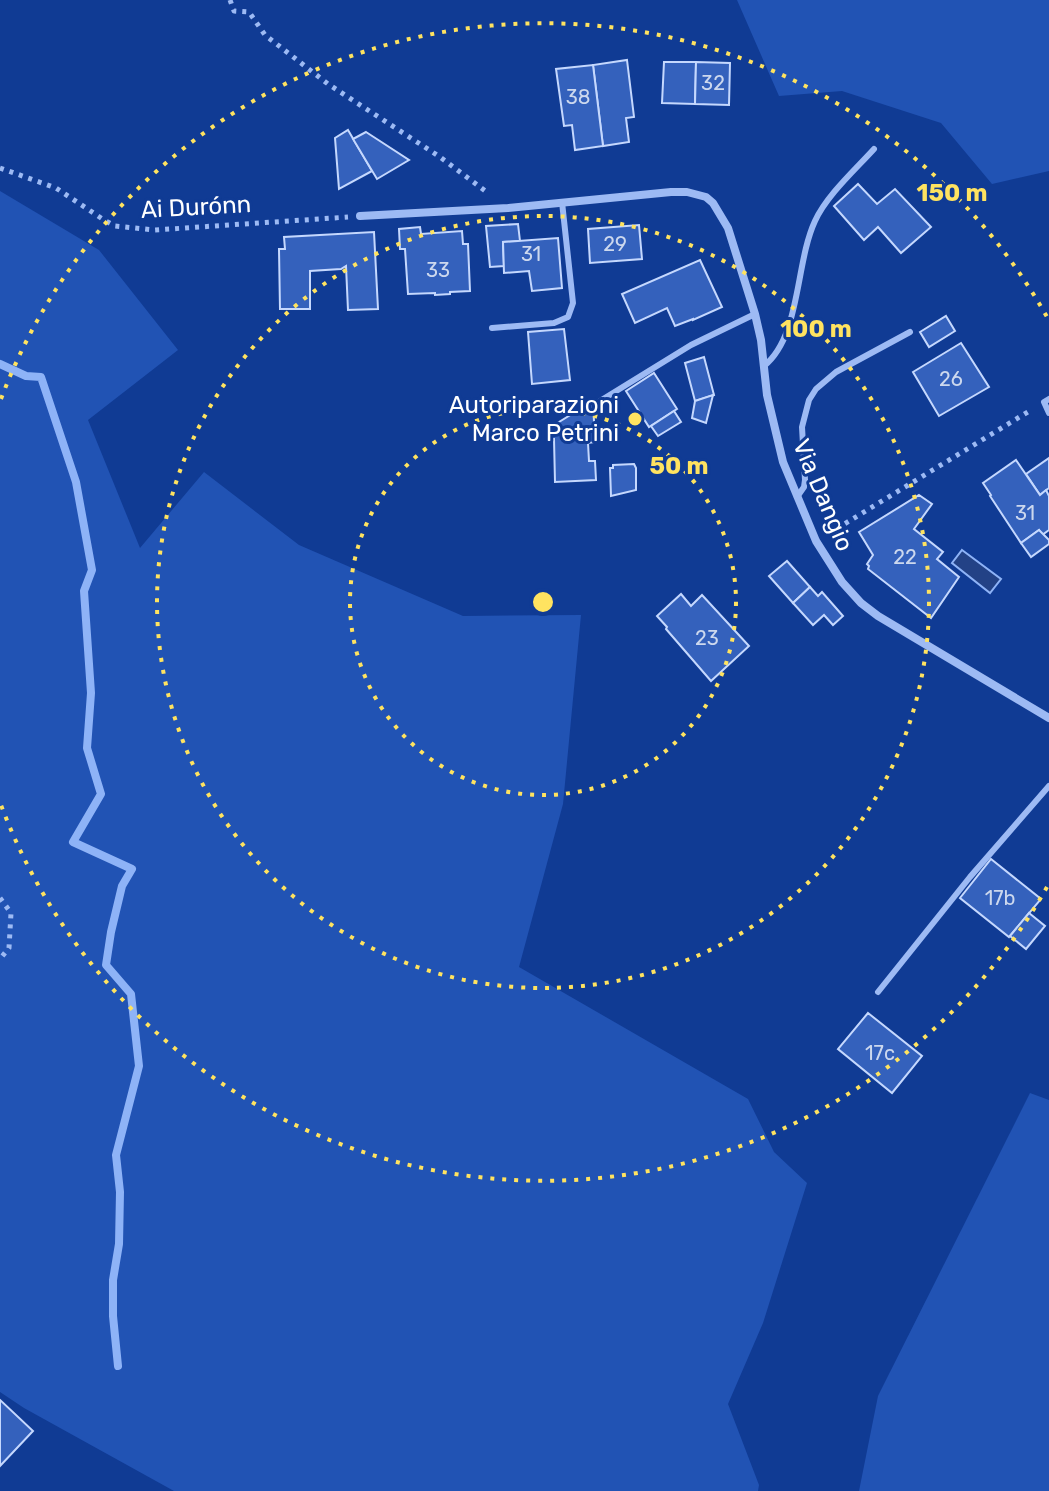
<svg xmlns="http://www.w3.org/2000/svg" width="1049" height="1491" font-family="Rubik,sans-serif">
<rect width="100%" height="100%" fill="#103b94"/>
<g fill="#2153b4">
<polygon points="737,0 1049,0 1049,171 992,184 941,123 842,91 779,96"/>
<polygon points="0,191 99,250 178,350 88,420 140,548 204,472 299,545 463,616 581,615 563,804 519,967 748,1099 774,1152 807,1183 763,1323 728,1404 759,1485 758,1491 174,1491 24,1408 0,1392"/>
<polygon points="1030,1093 1049,1100 1049,1491 859,1491 878,1396"/>
</g>
<polygon fill="#234286" stroke="#8eb3f7" stroke-width="2" points="962,550 1001,579 990,593 952,563"/>
<g fill="none" stroke-linecap="round" stroke-linejoin="round">
<polyline stroke="#8eb3f7" stroke-width="8" points="0,364 26,376 41,377 76,482 92,570 84,591 91,693 87,748 101,794 73,842 132,869 122,886 111,932 106,965 131,994 139,1066 116,1155 120,1192 119,1244 113,1280 113,1316 118,1366"/>
</g>
<g fill="#3461bc" stroke="#c5d8fe" stroke-width="2">
<polygon points="627,60 634,117 626,118 629,142 603,146 593,65"/>
<polygon points="664,62 696,62 695,104 662,103"/>
<polygon points="696,62 730,63 729,105 695,104"/>
<polygon points="593,65 603,146 575,150 572,125 564,126 556,69"/>
<polygon points="348,130 372,171 339,189 335,138"/>
<polygon points="366,132 409,160 377,179 353,139"/>
<polygon points="858,184 877,204 895,189 931,227 901,253 878,227 864,240 834,206"/>
<polygon points="518,224 520,241 503,242 504,266 490,267 486,226"/>
<polygon points="639,225 642,259 590,263 588,229"/>
<polygon points="420,227 421,234 462,231 463,244 468,244 470,291 450,292 450,294 435,295 435,293 408,294 405,249 400,249 399,229"/>
<polygon points="374,232 378,309 348,310 346,266 341,269 310,271 310,309 280,309 279,249 285,249 284,237"/>
<polygon points="558,238 562,288 532,291 529,271 504,273 503,242"/>
<polygon points="700,260 722,307 693,320 693,319 675,326 667,308 635,323 622,294"/>
<polygon points="946,316 955,331 929,347 920,332"/>
<polygon points="564,329 570,380 532,384 528,332"/>
<polygon points="961,343 989,387 939,416 913,372"/>
<polygon points="704,357 714,395 695,401 685,363"/>
<polygon points="654,373 677,409 649,427 626,391"/>
<polygon points="713,395 706,423 692,418 695,401"/>
<polygon points="593,401 595,442 588,443 589,461 595,461 596,480 555,482 554,439 552,439 551,427"/>
<polygon points="674,411 681,422 658,436 651,426"/>
<polygon points="1049,458 1049,488 1040,495 1026,474"/>
<polygon points="1016,460 1040,495 1046,490 1049,496 1049,530 1042,535 1039,530 1021,543 990,496 991,495 983,483"/>
<polygon points="634,464 636,468 636,490 611,496 610,468 613,468 613,465"/>
<polygon points="919,495 932,504 914,529 943,552 937,559 959,577 931,618 868,569 869,566 867,564 873,555 859,532"/>
<polygon points="1039,530 1049,540 1049,544 1031,557 1021,543"/>
<polygon points="787,561 810,587 793,603 769,576"/>
<polygon points="810,587 818,596 822,592 843,616 833,625 824,615 813,625 793,603"/>
<polygon points="681,594 691,606 702,595 749,646 711,681 666,629 667,627 657,616"/>
<polygon points="991,859 1041,899 1009,937 960,898"/>
<polygon points="1029,913 1045,926 1026,949 1010,936"/>
<polygon points="868,1013 922,1056 892,1093 838,1049"/>
<polygon points="0,1400 33,1431 0,1466"/>
</g>
<g fill="none" stroke-linecap="round" stroke-linejoin="round">
<g stroke="#9dbaf4" stroke-width="5" stroke-dasharray="4 6" stroke-linecap="butt">
<polyline points="230,0 234,11 249,12 265,35 328,84 440,157 488,193"/>
<polyline points="0,168 56,188 104,220 115,226 155,230 348,217"/>
<polyline points="828,534 1031,410"/>
<polyline points="0,898 11,913 9,948 0,959"/>
</g>
<g stroke="#9dbaf4" stroke-width="6">
<polyline points="492,328 554,323 568,317 573,303 562,202"/>
<path d="M 764,366 C 801,336 795,264 815,221 C 827,195 855,170 874,149"/>
<polyline points="1049,399 1044,402 1049,413"/>
<polyline points="600,401 691,345 755,314"/>
<polyline points="797,497 804,487 805,480 802,427 809,400 816,389 836,372 910,332"/>
<polyline points="878,992 970,877 1049,786"/>
</g>
<polyline stroke="#9dbaf4" stroke-width="8" points="360,216 508,208 671,192 687,192 706,197 713,203 728,228 755,314 761,340 767,395 783,462 816,541 842,582 861,603 878,616 1049,718"/>
</g>
<g fill="none" stroke="#ffe360" stroke-width="4" stroke-dasharray="4 8">
<circle cx="543" cy="602" r="193"/>
<circle cx="543" cy="602" r="386"/>
<path d="M1047 887A579 579 0 0 1 1 805M1 399A579 579 0 0 1 1047 317"/>
</g>
<circle fill="#ffe360" stroke="#103b94" stroke-width="3" cx="635" cy="419" r="8"/>
<g text-anchor="middle" stroke-width="6" stroke-linejoin="round" paint-order="stroke">
<g font-size="20" fill="#ccd8ee">
<text x="713" y="90">32</text>
<text x="578" y="104">38</text>
<text x="615" y="251">29</text>
<text x="531" y="261">31</text>
<text x="438" y="277">33</text>
<text x="951" y="386">26</text>
<text x="1025" y="520">31</text>
<text x="905" y="564">22</text>
<text x="707" y="645">23</text>
<text x="1000" y="905">17b</text>
<text x="880" y="1060">17c</text>
</g>
<g font-size="24" fill="#fff" stroke="#103b94">
<text transform="translate(196 207) rotate(-3)" y="8">Ai Durónn</text>
<text transform="translate(823 495) rotate(67)" y="8">Via Dangio</text>
</g>
<g font-size="24" fill="#fff" stroke="#103b94" text-anchor="end">
<text x="619" y="413">Autoriparazioni<tspan x="619" dy="28">Marco Petrini</tspan></text>
</g>
</g>
<circle cx="543" cy="602" r="12" fill="#ffe360" stroke="#103b94" stroke-width="4"/>
<g font-size="24" text-anchor="middle" font-weight="bold" fill="#ffe360" stroke="#103b94" stroke-width="6" stroke-linejoin="round" paint-order="stroke">
<text x="952" y="201">150 m</text>
<text x="816" y="337">100 m</text>
<text x="679" y="474">50 m</text>
</g>
</svg>
